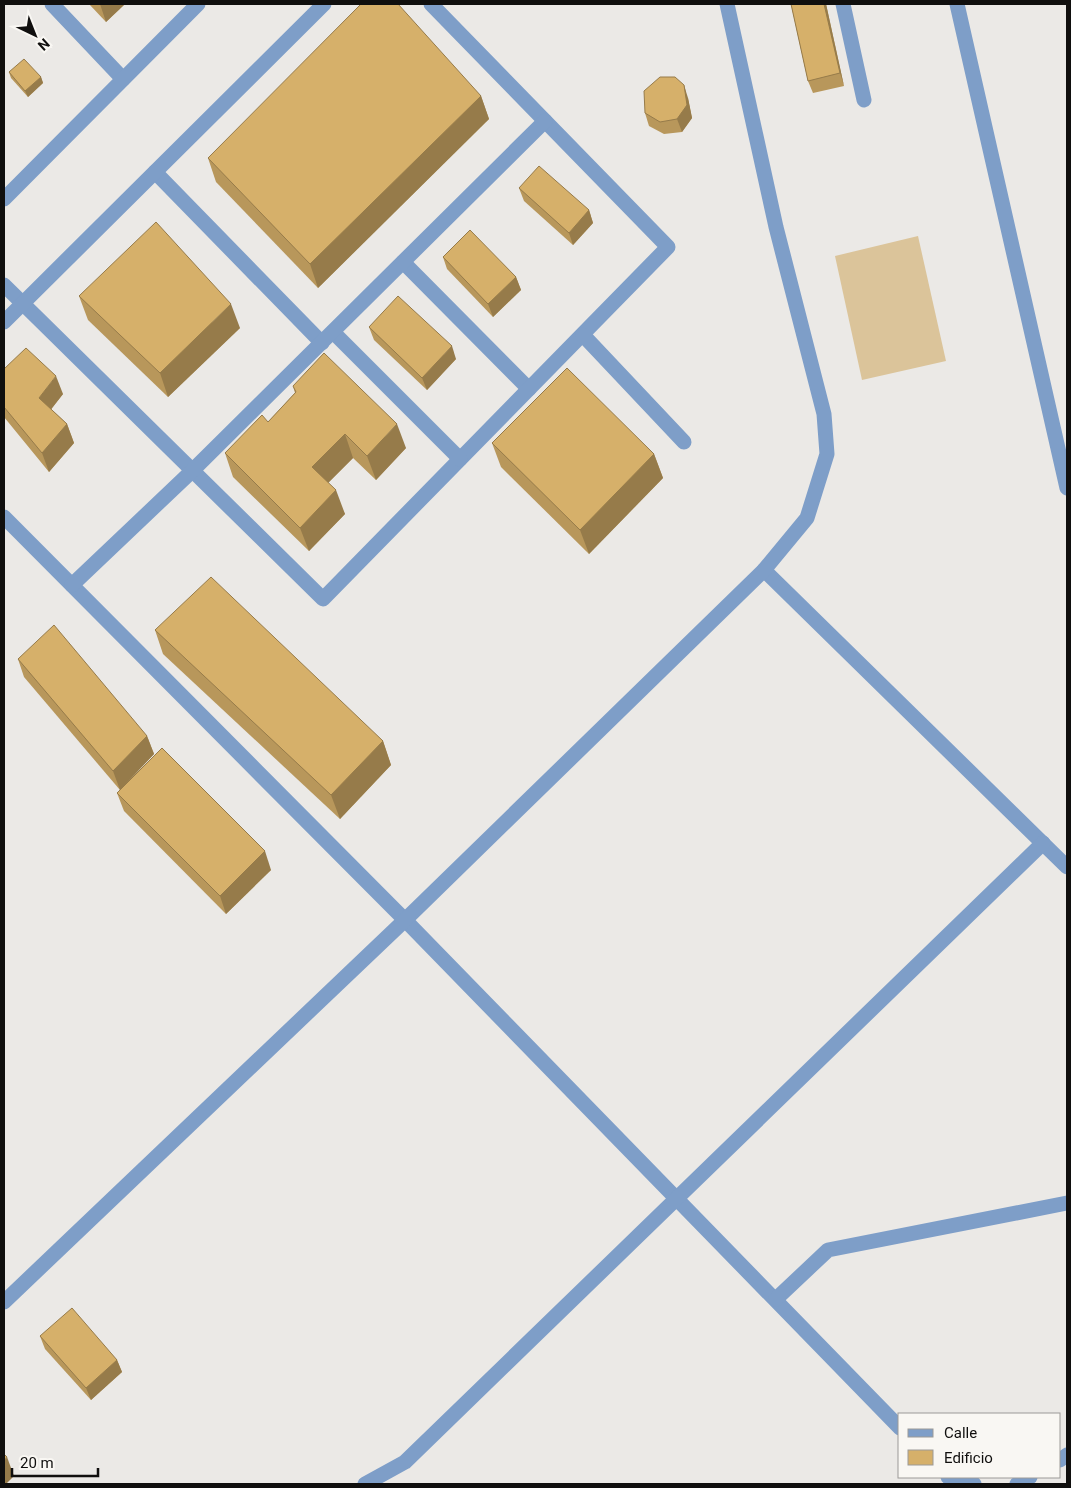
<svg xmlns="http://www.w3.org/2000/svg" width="1071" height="1488" font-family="Roboto,sans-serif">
<rect width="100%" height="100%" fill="#ebe9e6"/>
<polygon fill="#dbc49a" points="918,236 946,361 862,380 835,256"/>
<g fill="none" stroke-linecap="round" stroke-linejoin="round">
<g stroke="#7e9ec8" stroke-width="15">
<polyline points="52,4 123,79"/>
<polyline points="843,4 864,100"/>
<polyline points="957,4 1067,488"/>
<polyline points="155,172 322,343"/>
<polyline points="4,199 198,4"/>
<polyline points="403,262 529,389"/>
<polyline points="4,285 323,599 668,247 431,4"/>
<polyline points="4,322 324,4"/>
<polyline points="333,332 460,459"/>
<polyline points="583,335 684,442"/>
<polyline points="4,517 405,920 900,1428"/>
<polyline points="764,570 1067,867"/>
<polyline points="72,585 192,471 545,121"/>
<polyline points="776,1299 828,1250 1067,1203"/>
<polyline points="4,1302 405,920 764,570 807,518 827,454 824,414 776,227 727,4"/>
<polyline points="1060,1460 1067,1455"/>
<polyline points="948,1477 952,1480 974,1484"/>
<polyline points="365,1484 405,1462 1043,843"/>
<polyline points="1017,1484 1030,1477"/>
</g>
</g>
<g fill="#b8975b">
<polygon points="89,4 125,4 106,22"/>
<polygon points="791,4 826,4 844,86 813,93 808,81"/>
<polygon points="9,72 41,77 43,83 28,97 11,78"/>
<polygon points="481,96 489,119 318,288 216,182 208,158"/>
<polygon points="688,98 692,118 682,132 664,134 649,126 645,113"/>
<polygon points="519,188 589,210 593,223 573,245 524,201"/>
<polygon points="443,257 516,277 521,290 493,317 447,269"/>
<polygon points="79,296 240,328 168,397 88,320"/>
<polygon points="369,327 456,359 427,390 374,340"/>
<polygon points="4,369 63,394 51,409 67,424 74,443 49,472 4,417"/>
<polygon points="293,386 406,448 376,480 353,458 328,483 345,514 309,551 233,477 225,453 268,422 295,393"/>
<polygon points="492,443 654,454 663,478 589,554 501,467"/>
<polygon points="155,630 383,741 391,765 340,819 163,654"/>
<polygon points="18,659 147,736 154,754 120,790 24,677"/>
<polygon points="117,793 271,870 226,914 124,811"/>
<polygon points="40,1336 117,1360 122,1372 91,1400 45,1349"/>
</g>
<g fill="#967b4a">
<polygon points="100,4 125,4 106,22"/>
<polygon points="824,4 826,4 844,86 840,73"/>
<polygon points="41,77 43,83 28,97 25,91"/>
<polygon points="684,85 688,98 692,118 682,132 677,119"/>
<polygon points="481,96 489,119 318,288 310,264"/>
<polygon points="589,210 593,223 573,245 569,233"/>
<polygon points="516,277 521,290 493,317 488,304"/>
<polygon points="231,304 240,328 168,397 160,373"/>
<polygon points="452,346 456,359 427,390 422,378"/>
<polygon points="56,376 63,394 46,416 39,398"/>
<polygon points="67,424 74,443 49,472 42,453"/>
<polygon points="397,424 406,448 376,480 367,456"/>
<polygon points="345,434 353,458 321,490 312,467"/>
<polygon points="654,454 663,478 589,554 580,530"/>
<polygon points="336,490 345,514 309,551 300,528"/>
<polygon points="147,736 154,754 120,790 113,771"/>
<polygon points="383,741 391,765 340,819 331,795"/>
<polygon points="265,851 271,870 226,914 220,896"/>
<polygon points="117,1360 122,1372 91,1400 86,1388"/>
<polygon points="7,1457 14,1476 6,1484 4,1484 4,1461"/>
</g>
<g fill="#d6b06a" stroke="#967b4a">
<polygon points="361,4 398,4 481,96 310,264 208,158"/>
<polygon points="791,4 824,4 840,73 808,81"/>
<polygon points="24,59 41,77 25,91 9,72"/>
<polygon points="660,77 675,77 684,85 687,105 677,119 660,122 645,113 644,91"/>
<polygon points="539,166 589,210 569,233 519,188"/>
<polygon points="156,222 231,304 160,373 79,296"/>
<polygon points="470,230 516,277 488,304 443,257"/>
<polygon points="398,296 452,346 422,378 369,327"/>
<polygon points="26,348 56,376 39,398 67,424 42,453 4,407 4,369"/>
<polygon points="324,353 397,424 367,456 345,434 312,467 336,490 300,528 225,453 262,415 268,422 296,392 293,386"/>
<polygon points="567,368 654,454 580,530 492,443"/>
<polygon points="211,577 383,741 331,795 155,630"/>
<polygon points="54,625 147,736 113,771 18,659"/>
<polygon points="162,748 265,851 220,896 117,793"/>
<polygon points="72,1308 117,1360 86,1388 40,1336"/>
<polygon points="4,1454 7,1457 4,1461"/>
</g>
<rect width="1071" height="1488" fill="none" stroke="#100f0e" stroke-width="10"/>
<rect x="898" y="1413" width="162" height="65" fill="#f9f7f3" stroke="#9c9a97"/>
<rect x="908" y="1429" width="25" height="8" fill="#7e9ec8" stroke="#9c9a97"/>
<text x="944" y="1438" font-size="15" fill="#100f0e">Calle</text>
<rect x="908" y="1450" width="25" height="15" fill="#d6b06a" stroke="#9c9a97"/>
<text x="944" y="1463" font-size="15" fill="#100f0e">Edificio</text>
<g transform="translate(35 35) rotate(137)" stroke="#f9f7f3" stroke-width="4" paint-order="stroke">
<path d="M0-4L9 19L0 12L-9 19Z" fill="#100f0e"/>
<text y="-8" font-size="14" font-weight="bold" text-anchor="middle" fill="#100f0e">N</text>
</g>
<path d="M12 1468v8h86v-8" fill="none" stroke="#100f0e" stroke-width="2.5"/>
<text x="20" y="1468" font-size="15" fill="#100f0e" stroke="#f9f7f3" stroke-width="4" paint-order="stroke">20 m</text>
</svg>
